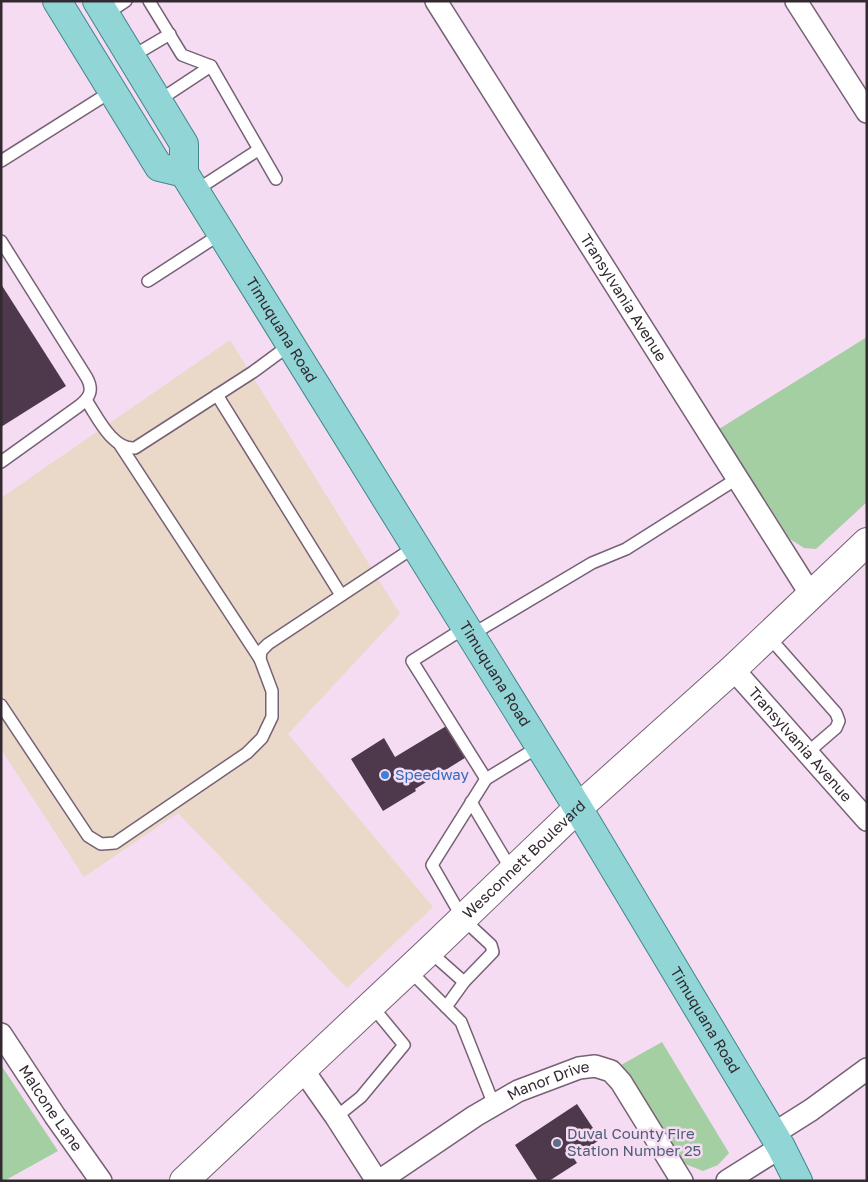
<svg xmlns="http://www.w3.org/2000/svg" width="868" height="1182" font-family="'Golos Text',sans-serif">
<rect width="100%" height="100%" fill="#f5dcf3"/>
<polygon fill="#ead8c8" points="230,340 400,614 288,734 433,907 347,988 178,813 84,877 1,749 1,498"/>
<g fill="#a4cfa3">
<polygon points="867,337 867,502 816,549 804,548 790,539 719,429"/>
<polygon points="662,1042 729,1153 718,1165 703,1171 685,1164 621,1065"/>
<polygon points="1,1065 58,1151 4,1181 1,1181"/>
</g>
<g fill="#4d394b">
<polygon points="1,284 66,386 1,427"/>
<polygon points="448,725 468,756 415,789 416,791 383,811 351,759 384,738 395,757"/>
<polygon points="577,1104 593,1128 591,1129 598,1141 573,1157 577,1163 549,1181 538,1181 515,1145"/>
</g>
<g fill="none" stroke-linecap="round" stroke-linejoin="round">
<defs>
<g id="lane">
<polyline points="149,1 182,55 211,66 276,179"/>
<polyline points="105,15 126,1"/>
<polyline points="131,57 170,34"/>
<polyline points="158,101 211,66"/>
<polyline points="1,161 112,91"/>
<polyline points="195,191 258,150"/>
<path d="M 1,241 L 87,378 C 94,391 89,398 79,406 L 1,462"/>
<polyline points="148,281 222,233"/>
<polyline points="217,395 341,595"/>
<path d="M 86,400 C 97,416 112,450 135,448 L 253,372 L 291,344"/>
<polyline points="120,445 260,659"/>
<polyline points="466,627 412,661 486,779 540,746"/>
<polyline points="471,635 592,563 626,549 738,478"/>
<polyline points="768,636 836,713 839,721 836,728 807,753"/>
<polyline points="1,705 88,836 101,844 115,843 247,753 262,738 272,717 272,691 260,659 261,651 268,644 416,546"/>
<polyline points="471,802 512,871"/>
<polyline points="429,951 464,982 446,1007"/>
<polyline points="409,970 461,1022 494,1105"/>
<polyline points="464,982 493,952 491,945 463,919 432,865 486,779"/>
<polyline points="336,1117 361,1097 404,1045 371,1005"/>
</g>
<g id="street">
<path id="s1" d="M 436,1 L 811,595"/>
<polyline points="796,1 867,112"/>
<path id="s2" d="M 733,669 L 867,820"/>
<path id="s3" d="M 1,1034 L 55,1116 L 101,1181"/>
<polyline points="303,1070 336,1117 377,1181"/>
<polyline points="773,1134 811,1110 867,1069"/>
<path id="s4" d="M 379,1181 L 475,1116 L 518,1091 L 579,1068 L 595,1066 L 611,1071 L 621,1082 L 682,1181"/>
<polyline points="727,1181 781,1147"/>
</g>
<g id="secondary">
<path id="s5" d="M 184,1181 L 429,951 L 578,808 L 733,669 L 867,542"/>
</g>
<g id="primary">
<polyline points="57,1 159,167 184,173"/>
<path id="s6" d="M 97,1 L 184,144 L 184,173 L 578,808 L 781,1147 L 798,1181"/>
</g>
</defs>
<use href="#lane" stroke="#776175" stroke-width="14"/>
<use href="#street" stroke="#776175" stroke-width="24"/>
<use href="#secondary" stroke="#776175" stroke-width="30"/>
<use href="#primary" stroke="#40878a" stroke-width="30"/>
<use href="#lane" stroke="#fff" stroke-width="11"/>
<use href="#street" stroke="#fff" stroke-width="21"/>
<use href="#secondary" stroke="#fff" stroke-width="28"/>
<use href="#primary" stroke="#91d5d6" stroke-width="28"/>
</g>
<circle fill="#3f7fe0" stroke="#f5dcf3" stroke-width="2" cx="385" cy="775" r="5"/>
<circle fill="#5c6f8a" stroke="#f5dcf3" stroke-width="2" cx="557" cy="1143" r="5"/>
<g text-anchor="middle" stroke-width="5" stroke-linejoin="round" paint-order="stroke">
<g font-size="15" fill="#322931" stroke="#f5dcf3">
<text dy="5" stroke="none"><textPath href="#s1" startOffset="351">Transylvania Avenue</textPath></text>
<text dy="5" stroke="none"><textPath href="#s6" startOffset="381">Timuquana Road</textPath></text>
<text dy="5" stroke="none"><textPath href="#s6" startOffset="786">Timuquana Road</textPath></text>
<text dy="5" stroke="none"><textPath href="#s2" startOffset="101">Transylvania Avenue</textPath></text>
<text dy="5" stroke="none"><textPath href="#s5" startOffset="468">Wesconnett Boulevard</textPath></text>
<text dy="5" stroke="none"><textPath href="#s6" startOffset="1191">Timuquana Road</textPath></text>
<text dy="5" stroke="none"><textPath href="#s4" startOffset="198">Manor Drive</textPath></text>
<text dy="5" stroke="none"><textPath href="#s3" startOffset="89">Malcone Lane</textPath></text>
</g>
<g font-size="15" fill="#366cbe" stroke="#f5dcf3" text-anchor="start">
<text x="395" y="780">Speedway</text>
</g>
<g font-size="15" fill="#4e5e75" stroke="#f5dcf3" text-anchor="start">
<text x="567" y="1139">Duval County Fire<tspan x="567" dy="17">Station Number 25</tspan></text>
</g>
</g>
<rect width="868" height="1182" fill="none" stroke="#322931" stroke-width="5"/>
</svg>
